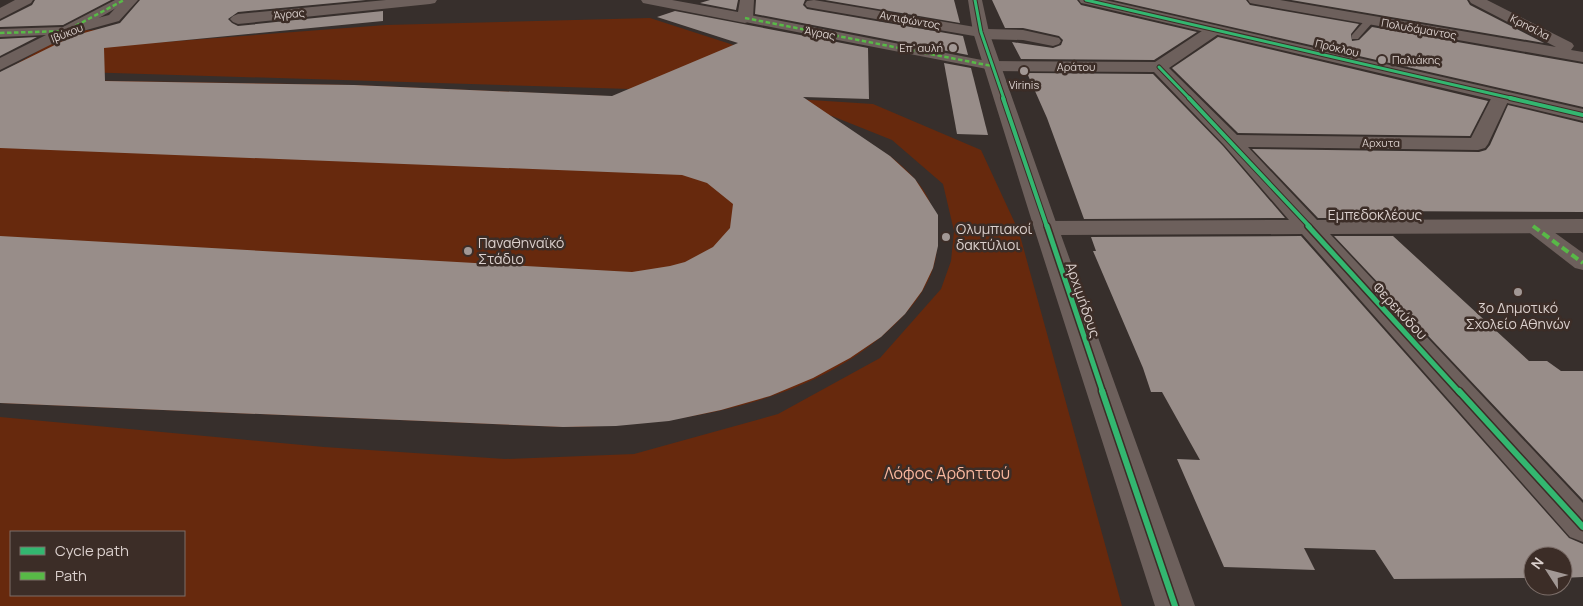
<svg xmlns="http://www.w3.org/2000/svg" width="1583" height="606" font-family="Manrope,sans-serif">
<rect width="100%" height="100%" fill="#372f2c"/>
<g fill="#67290d" fill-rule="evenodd">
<path d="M 650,18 L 752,51 L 764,97 L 873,104 L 981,150 L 1019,232 L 1122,606 L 0,606 L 0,417 L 324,447 L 505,459 L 634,454 L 778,414 L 880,358 L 941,289 L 951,261 L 954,231 L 943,184 L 892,140 L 832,116 L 757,99 L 663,90 L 17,70 L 10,68 L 71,31 L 112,29 L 99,47 L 386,25 ZM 11,532 L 184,532 L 184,595 L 11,595 Z"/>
<path d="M 0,79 L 354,85 L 695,100 L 890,156 C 906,169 924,185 931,205 C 935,215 935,228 936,238 C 940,263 926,289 911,307 C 830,403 681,426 563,427 L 0,403 Z"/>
</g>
<g fill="#988d89">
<polygon points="35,0 111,0 63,25 0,27 0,21 32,5"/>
<polygon points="140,0 366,0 238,12 228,19 232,23 238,26 383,11 383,21 104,48 105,81 354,85 612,96 738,43 657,17 675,11 868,48 869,99 803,97 890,156 915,179 938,215 938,246 933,268 922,291 905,314 881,337 850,358 813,378 770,396 721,410 669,421 616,426 563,427 0,403 0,236 632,272 670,266 685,262 713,247 730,228 733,204 707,183 682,175 0,148 0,72 73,36 120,23"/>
<polygon points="710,0 738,0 736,10 700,3"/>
<polygon points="756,0 805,0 803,5 807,9 963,36 968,55 755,14"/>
<polygon points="825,0 954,0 960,23"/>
<polygon points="992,0 1077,0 1081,5 1197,32 1154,60 1021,59 1012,42 1053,48 1061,45 1063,40 1059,36 1023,28 1005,28"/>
<polygon points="1113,0 1246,0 1250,5 1359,24 1351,34 1352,41 1359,40 1372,27 1583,64 1583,107"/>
<polygon points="1291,0 1467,0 1470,5 1544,43"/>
<polygon points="37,37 0,56 0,39"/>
<polygon points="1218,37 1488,101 1470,136 1238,133 1172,68"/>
<polygon points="944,63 971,68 988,135 957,134"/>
<polygon points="1027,73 1153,74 1223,146 1285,218 1084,219 1047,118"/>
<polygon points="1508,105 1583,123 1583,212 1366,211 1373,218 1318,218 1252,149 1479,152 1486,150 1490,145"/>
<polygon points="1301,236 1569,538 1583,544 1583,577 1563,578 1563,556 1533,556 1533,578 1394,579 1375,550 1304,548 1315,570 1224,567 1177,459 1200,460 1162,392 1151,392 1143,368 1093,251 1096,251 1091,237"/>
<polygon points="1334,236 1393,236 1529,361 1547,361 1561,371 1583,371 1583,500"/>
</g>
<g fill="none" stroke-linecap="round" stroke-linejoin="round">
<polygon fill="#6d605c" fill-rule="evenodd" points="1370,17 1375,20 1373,22 1358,39 1352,39 1352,35 1367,18"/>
<g fill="#6d605c" fill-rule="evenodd">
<polygon points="115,0 130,0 71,34 0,37 0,29 63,27"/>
<polygon points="745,14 992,62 997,63 999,66 997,69 992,70 740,21 738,18"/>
<polygon points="1533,220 1540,222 1583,253 1583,270 1575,268 1526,230 1523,226 1526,222"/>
</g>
<g fill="#6d605c" fill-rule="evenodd">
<polygon points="15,0 33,0 31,3 0,19 0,8"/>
<polygon points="123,0 138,0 119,21 72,34 0,70 0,58 60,28 109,15"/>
<polygon points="386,0 437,0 435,3 430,4 238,24 233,22 230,19 233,16 238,14"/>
<polygon points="641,0 672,0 738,12 740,0 754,0 753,18 750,21 745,23 648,4 643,3"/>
<polygon points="814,0 987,29 1023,30 1059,38 1061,41 1059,44 1053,46 1023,40 981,39 974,36 812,8 807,7 805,4 807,1"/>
<polygon points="1248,0 1280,0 1556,47 1471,3 1469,0 1487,0 1572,43 1574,46 1571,50 1583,52 1583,62 1255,4 1250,3"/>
<polygon points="1214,25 1220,27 1222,30 1220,33 1169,68 1237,135 1471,138 1494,93 1501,91 1508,93 1510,97 1488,144 1485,148 1478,150 1248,147 1317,220 1583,219 1583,233 1330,234 1583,503 1583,542 1570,537 1302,234 1061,235 1195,606 1155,606 1034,228 1037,223 1046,221 1289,220 1224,145 1154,72 992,71 986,70 983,66 986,62 992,61 1155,62 1208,27"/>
</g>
<g fill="#6d605c" fill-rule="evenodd">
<polygon points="968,0 982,0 989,32 1058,228 1055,233 1046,235 1037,233 1034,228 973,32"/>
<polygon points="1079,0 1105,0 1583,109 1583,121 1086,4 1081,3"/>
</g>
<g stroke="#58b947" stroke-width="2.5" stroke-dasharray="4.5 2.5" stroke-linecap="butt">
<polyline points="745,18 992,66"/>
<polyline points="0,33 66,31 124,0"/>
</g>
<polyline stroke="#58b947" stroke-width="4" stroke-dasharray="8 4" stroke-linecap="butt" points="1533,226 1583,263"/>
<defs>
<g id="cycleway-far3">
<polyline points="975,0 981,32 1004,99"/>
<polyline points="1086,0 1515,99"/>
<polyline points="1159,67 1190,99"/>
</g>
<g id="cycleway-far2">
<polyline points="1003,98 1047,227"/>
<polyline points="1189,98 1310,227"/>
<polyline points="1510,98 1583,115"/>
</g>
<g id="cycleway-far1">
<polyline points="1047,226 1103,393"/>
<polyline points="1308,226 1460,393"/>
</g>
<g id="cycleway">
<polyline points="1102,391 1175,606"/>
<polyline points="1459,391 1583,527"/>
</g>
</defs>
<use href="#cycleway-far3" stroke="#3c2d27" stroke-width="5"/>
<use href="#cycleway-far2" stroke="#3c2d27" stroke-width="6"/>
<use href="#cycleway-far1" stroke="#3c2d27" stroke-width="8"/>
<use href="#cycleway" stroke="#3c2d27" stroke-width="9"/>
<use href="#cycleway-far3" stroke="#33b770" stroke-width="3"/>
<use href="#cycleway-far2" stroke="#33b770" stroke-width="4"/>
<use href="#cycleway-far1" stroke="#33b770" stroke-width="5"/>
<use href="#cycleway" stroke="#33b770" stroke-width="6"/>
</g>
<g fill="#a29895" stroke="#3c2d27" stroke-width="2">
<circle cx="953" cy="48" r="5"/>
<circle cx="1382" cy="60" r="5"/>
<circle cx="1024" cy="71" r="5"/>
<circle cx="946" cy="237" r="5"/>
<circle cx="468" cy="251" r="5"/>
<circle cx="1518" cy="292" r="5"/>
</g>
<g text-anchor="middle" stroke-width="5" stroke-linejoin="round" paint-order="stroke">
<g font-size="11" fill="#dbd0cd" stroke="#3c2d27">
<text transform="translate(289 14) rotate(-6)" y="4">Άγρας</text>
<text transform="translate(910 20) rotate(10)" y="4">Αντιφώντος</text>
<text transform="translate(1530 27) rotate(27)" y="4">Κρησίλα</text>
<text transform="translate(1419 29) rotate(10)" y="4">Πολυδάμαντος</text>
<text transform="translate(67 33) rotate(-21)" y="4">Ιβύκου</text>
<text transform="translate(820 33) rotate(11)" y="4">Άγρας</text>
<text transform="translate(1337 48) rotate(13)" y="4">Πρόκλου</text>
<text x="1076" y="71">Αράτου</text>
<text x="1381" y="147">Αρχυτα</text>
</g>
<g font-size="11" fill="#dbd0cd" stroke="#3c2d27" text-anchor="end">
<text x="943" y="52">Επ' αυλή</text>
<text x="1392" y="64" text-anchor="start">Παλιάκης</text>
<text x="1024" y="89" text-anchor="middle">Virinis</text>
</g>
<g font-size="14" fill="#dbd0cd" stroke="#3c2d27">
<text x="1375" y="220">Εμπεδοκλέους</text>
<text transform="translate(1083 300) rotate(71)" y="5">Αρχιμήδους</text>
<text transform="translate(1400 311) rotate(47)" y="5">Φερεκύδου</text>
</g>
<g font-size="14" fill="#dbd0cd" stroke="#3c2d27" text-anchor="start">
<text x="956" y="234">Ολυμπιακοί<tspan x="956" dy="16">δακτύλιοι</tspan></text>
<text x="478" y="248">Παναθηναϊκό<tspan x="478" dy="16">Στάδιο</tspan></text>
<text x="1518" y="313" text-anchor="middle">3ο Δημοτικό<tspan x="1518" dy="16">Σχολείο Αθηνών</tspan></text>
</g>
<g font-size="16" fill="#fab89f" stroke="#3c2d27">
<text x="947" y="479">Λόφος Αρδηττού</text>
</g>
</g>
<rect x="10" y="531" width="175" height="65" fill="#3c2d27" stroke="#7c6e69"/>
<rect x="20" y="547" width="25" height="8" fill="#33b770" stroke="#7c6e69"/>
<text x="55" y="556" font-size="15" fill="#dbd0cd">Cycle path</text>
<rect x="20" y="572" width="25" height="8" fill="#58b947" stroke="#7c6e69"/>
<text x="55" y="581" font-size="15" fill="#dbd0cd">Path</text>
<g transform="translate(1548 571) rotate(306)"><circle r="24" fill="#3c2d27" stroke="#7c6e69"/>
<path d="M0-4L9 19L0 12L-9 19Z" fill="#a29895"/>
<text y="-8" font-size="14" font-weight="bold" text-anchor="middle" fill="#dbd0cd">N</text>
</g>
</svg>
